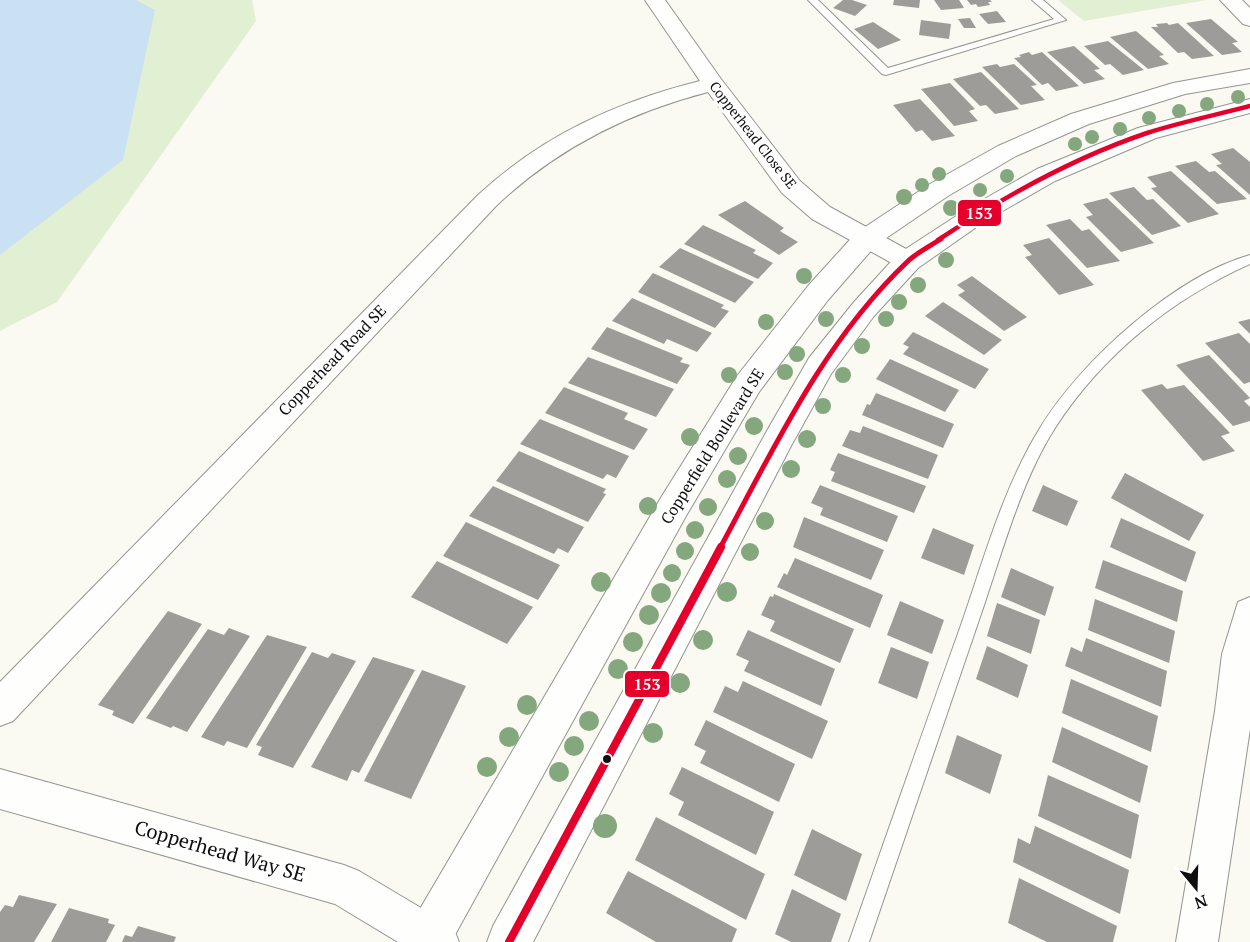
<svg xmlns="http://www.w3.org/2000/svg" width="1250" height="942" font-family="'PT Serif',serif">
<rect width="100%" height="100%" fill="#fafaf2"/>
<g fill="#e1f0d3">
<polygon points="0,0 252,0 256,21 57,302 0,331"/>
<polygon points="1058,0 1207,0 1084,21"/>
</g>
<polygon fill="#cae0f3" points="0,0 136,0 155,10 123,160 0,255"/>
<g fill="#9e9c98">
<polygon points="843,0 852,0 867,5 855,16 833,8"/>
<polygon points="894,0 920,0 919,8 893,5"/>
<polygon points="934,0 959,0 964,8 941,10"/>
<polygon points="967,0 990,0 992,2 988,2 990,5 978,7 976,4 971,5"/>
<polygon points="997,11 1006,22 988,24 979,14"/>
<polygon points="970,18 976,28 964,28 958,19"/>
<polygon points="1211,19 1238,42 1232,43 1242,52 1222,55 1186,23"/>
<polygon points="921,20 951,24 949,39 919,35"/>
<polygon points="873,22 901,40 878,49 854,29"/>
<polygon points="1167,23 1169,25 1178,23 1214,56 1192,59 1184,52 1178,53 1151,27 1158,27 1156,24"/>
<polygon points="1136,31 1164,55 1159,56 1169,64 1148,69 1110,37"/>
<polygon points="1108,41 1144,70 1123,75 1110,64 1105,65 1084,46"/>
<polygon points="1074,46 1100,69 1094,70 1105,79 1084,84 1047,52"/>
<polygon points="1029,52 1032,55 1042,52 1079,86 1056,91 1048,83 1042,85 1014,58 1021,57 1019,55"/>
<polygon points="997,64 1000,67 1014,64 1037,85 1031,86 1045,100 1021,105 982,67"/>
<polygon points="981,72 1019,109 995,114 986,105 980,106 953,79"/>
<polygon points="950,83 975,109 969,111 978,121 954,126 921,89"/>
<polygon points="920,99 955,136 932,141 922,130 916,132 893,105"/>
<polygon points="1233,148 1250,162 1250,195 1216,165 1222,164 1211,154"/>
<polygon points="1196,161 1209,172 1215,171 1247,199 1217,204 1175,166"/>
<polygon points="1171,171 1219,214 1188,223 1151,188 1157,187 1147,177"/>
<polygon points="1134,187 1147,200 1153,199 1181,226 1152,235 1109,193"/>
<polygon points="1107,198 1154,243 1121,252 1086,217 1093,215 1083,204"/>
<polygon points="745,201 784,228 780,231 798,242 779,255 718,215"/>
<polygon points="1070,219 1082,231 1089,229 1120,261 1087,268 1046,225"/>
<polygon points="703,225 756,250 753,253 773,263 758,279 684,244"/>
<polygon points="1049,238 1094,285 1059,295 1025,257 1032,255 1023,245"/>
<polygon points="680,248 754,282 735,303 659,267"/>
<polygon points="653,273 724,305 721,308 729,311 715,328 638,292"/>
<polygon points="972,276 1027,317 1004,331 958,295 965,291 957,285"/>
<polygon points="632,298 712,333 697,352 667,339 664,344 612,321"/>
<polygon points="943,302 1002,340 984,355 925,316"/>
<polygon points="1250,319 1250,334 1238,322"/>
<polygon points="607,327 683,358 680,362 690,365 677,384 591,349"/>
<polygon points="913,332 989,369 975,389 903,354 909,347 903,344"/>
<polygon points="1239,333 1250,344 1250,382 1244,384 1205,343"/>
<polygon points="1209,355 1250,398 1244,401 1250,407 1250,421 1233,426 1176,365"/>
<polygon points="588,357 674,389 656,417 568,383"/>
<polygon points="890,359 959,390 945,412 876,379"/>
<polygon points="1162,384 1167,389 1184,385 1230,433 1221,436 1235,451 1203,461 1141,390"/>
<polygon points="564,387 628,413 624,419 648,429 634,450 545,413"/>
<polygon points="876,393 954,424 943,448 862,415 867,404 870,405"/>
<polygon points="540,419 629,456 616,478 607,474 603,479 520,444"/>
<polygon points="863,426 938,455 928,479 842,446 850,430 860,433"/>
<polygon points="519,451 606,489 603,493 606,494 588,522 496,481"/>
<polygon points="838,453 926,486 914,513 831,481 835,472 830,470"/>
<polygon points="1125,473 1204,515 1189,541 1111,498"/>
<polygon points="820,485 898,516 887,542 820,515 823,508 811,503"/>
<polygon points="1043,485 1078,501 1067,526 1032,511"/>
<polygon points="493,486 584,527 568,553 558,548 554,554 469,516"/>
<polygon points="804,517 884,550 871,580 793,547"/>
<polygon points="1121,518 1196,552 1186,582 1110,547"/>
<polygon points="466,522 560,565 538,600 443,556"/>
<polygon points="933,528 974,545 964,575 921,558"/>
<polygon points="795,558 883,595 870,628 777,587 784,573 787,575"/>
<polygon points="1103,560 1183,591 1177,622 1095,588"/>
<polygon points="437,561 533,607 507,644 411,597"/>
<polygon points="1011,568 1054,587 1045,616 1001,597"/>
<polygon points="774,594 854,629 840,663 770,631 775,621 761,615 770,596 773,597"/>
<polygon points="1095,599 1175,631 1169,663 1088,630"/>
<polygon points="900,601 944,620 932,654 887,635"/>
<polygon points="997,603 1040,620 1031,654 987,636"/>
<polygon points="168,611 202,624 133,724 112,715 114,711 98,705"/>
<polygon points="229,628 250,636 187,732 173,726 171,728 146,718 208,629 224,635"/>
<polygon points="748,630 835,669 821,706 744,671 749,661 736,655"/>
<polygon points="267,635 307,647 247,748 227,741 224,746 201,737"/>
<polygon points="1086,638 1167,671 1161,707 1065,666 1071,647 1082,652"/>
<polygon points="987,646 1028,665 1018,698 976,679"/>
<polygon points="891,647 929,662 917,699 878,683"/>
<polygon points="312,652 328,658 332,653 356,661 293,768 258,755 262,747 256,745"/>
<polygon points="373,657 415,670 359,773 352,770 347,781 311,767"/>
<polygon points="422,670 466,686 411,799 364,781"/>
<polygon points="1071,679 1158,716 1151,752 1062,713"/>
<polygon points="743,681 828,721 812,759 713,712 725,686 738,692"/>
<polygon points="706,720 795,764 779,802 700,763 706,751 694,745"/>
<polygon points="1062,727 1148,766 1140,803 1052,762"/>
<polygon points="957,735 1002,755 990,794 945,773"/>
<polygon points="682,767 774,812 756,855 678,815 684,802 669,794"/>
<polygon points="1048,775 1139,815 1131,859 1038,816"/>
<polygon points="656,817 765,874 746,920 635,860"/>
<polygon points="1035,826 1129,870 1120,914 1013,862 1018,838 1030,844"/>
<polygon points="812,829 862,854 846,901 794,875"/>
<polygon points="628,871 737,929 732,942 656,942 606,913"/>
<polygon points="1019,878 1117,926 1113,942 1047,942 1008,923"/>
<polygon points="792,889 841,914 831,942 791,942 775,934"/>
<polygon points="19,895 57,904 34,942 0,942 0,912 5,905 13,907"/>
<polygon points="69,908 109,919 108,923 115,925 106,942 51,942"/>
<polygon points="138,926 176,937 174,942 122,942 125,935 132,937"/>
</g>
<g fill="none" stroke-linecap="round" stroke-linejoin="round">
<defs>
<g id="service">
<polygon points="808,0 818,0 888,68 1054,19 1032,0 1043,0 1066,20 886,75 882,74"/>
<path d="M 1250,255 L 1250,264 C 1172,299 1102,355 1055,428 C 1021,481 1001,556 980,617 C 943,725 906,834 869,942 L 849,942 C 886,836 923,731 961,625 C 984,559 1003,488 1040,428 C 1080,362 1175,276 1250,255 Z"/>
</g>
<g id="minor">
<path d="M 645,0 L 665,0 L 721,79 L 800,181 L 830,207 L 917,255 L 921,261 L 917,267 L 908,270 L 899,267 L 812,219 L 782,193 L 708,92 C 627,113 556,149 496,206 L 13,721 L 0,726 L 0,682 L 478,195 C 542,136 616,102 700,81 Z"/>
<polygon points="1220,0 1242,0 1250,8 1250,26 1243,24"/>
<polygon points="1250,597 1250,729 1218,942 1176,942 1215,711 1222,654 1238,602"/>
<polygon points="0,769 344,865 359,871 453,927 459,942 398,942 335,904 0,809"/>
</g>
<g id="tertiary">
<polygon points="1250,69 1250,83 1185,94 1089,124 1016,156 948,196 876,245 828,300 759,392 686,516 451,942 404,942 410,926 662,496 737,376 808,286 856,233 930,184 998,146 1071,114 1173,83"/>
<polygon points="1250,99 1250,113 1156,138 1055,181 985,221 918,268 874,316 831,374 791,446 533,942 487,942 493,926 768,429 809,358 854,302 898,254 967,209 1037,169 1138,128"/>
</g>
</defs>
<use href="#service" stroke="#949491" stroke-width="2"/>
<use href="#minor" stroke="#949491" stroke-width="2"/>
<use href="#tertiary" stroke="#949491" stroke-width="2"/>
<use href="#service" fill="#fefefd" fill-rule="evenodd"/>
<use href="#minor" fill="#fefefd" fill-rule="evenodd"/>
<use href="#tertiary" fill="#fefefd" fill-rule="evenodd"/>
<defs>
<path id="bus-1-far2" d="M 938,240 C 1003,197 1073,158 1147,133 C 1181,122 1216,115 1250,106"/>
<path id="bus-1-far1" d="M 720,548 C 774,448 823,342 907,262 C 916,253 930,246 941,239"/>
<polyline id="bus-1" points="509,942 721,547"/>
</defs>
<use href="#bus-1-far2" stroke="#fff" stroke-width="8"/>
<use href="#bus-1-far1" stroke="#fff" stroke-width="10"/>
<use href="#bus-1" stroke="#fff" stroke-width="12"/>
<use href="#bus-1-far2" stroke="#e4002b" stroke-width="4.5"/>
<use href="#bus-1-far1" stroke="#e4002b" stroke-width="5"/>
<use href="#bus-1" stroke="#e4002b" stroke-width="8"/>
</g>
<g fill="#85a77e">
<circle cx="1238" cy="97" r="7"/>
<circle cx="1207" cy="104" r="7"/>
<circle cx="1179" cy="111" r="7"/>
<circle cx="1149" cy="118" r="7"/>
<circle cx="1120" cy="129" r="7"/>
<circle cx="1092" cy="137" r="7"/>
<circle cx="1075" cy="144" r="7"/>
<circle cx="939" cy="174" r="7"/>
<circle cx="1007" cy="176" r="7"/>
<circle cx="922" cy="185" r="7"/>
<circle cx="980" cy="190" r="7"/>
<circle cx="904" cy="197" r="8"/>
<circle cx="951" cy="208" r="8"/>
<circle cx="946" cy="260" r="8"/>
<circle cx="804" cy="276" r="8"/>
<circle cx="918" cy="285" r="8"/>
<circle cx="899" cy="302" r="8"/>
<circle cx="826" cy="319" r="8"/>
<circle cx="886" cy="319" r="8"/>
<circle cx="766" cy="322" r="8"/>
<circle cx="862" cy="346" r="8"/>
<circle cx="797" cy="354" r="8"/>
<circle cx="785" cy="372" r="8"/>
<circle cx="729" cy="375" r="8"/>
<circle cx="843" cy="375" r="8"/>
<circle cx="823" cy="406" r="8"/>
<circle cx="754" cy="426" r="9"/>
<circle cx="690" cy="437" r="9"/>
<circle cx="807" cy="439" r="9"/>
<circle cx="738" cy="456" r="9"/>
<circle cx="791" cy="469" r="9"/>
<circle cx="727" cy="479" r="9"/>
<circle cx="648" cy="506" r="9"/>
<circle cx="708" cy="507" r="9"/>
<circle cx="765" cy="521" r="9"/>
<circle cx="695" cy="530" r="9"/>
<circle cx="685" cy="551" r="9"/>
<circle cx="750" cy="552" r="9"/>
<circle cx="672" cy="573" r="9"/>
<circle cx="601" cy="582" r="10"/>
<circle cx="727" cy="592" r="10"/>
<circle cx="661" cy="593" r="10"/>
<circle cx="649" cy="615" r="10"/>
<circle cx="703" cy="640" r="10"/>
<circle cx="633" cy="642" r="10"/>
<circle cx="618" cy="669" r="10"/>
<circle cx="680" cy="683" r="10"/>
<circle cx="527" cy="705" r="10"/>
<circle cx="589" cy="721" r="10"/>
<circle cx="653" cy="733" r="10"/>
<circle cx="509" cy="737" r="10"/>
<circle cx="574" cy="746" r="10"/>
<circle cx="487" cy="767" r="10"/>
<circle cx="559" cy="772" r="10"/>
<circle cx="605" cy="826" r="12"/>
</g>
<circle fill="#0e0e0e" stroke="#fff" stroke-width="2" cx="607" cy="759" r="5"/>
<g text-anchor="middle" stroke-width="6" stroke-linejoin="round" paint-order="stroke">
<g font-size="14" fill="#0e0e0e" stroke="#fff">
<text transform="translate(753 135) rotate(52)" y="5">Copperhead Close SE</text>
</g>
<g font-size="16" fill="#0e0e0e" stroke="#fff">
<text transform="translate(332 360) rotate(-46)" y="6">Copperhead Road SE</text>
<text transform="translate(712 446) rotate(-58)" y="6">Copperfield Boulevard SE</text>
</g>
<g font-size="20" fill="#0e0e0e" stroke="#fff">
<text transform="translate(220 851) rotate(16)" y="7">Copperhead Way SE</text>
</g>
</g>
<g stroke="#fff" stroke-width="2">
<rect x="957" y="199" width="45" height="28" rx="6" fill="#e4002b"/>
<rect x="624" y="670" width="46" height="28" rx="6" fill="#e4002b"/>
</g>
<g font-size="16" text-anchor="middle" font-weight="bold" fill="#fff">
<text x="979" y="219">153</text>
<text x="647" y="690">153</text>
</g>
<g transform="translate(1196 888) rotate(161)" stroke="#ffffff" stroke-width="4.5" paint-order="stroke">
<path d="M0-4.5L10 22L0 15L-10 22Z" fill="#0e0e0e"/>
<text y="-9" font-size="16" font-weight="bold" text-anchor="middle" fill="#0e0e0e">N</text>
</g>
</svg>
